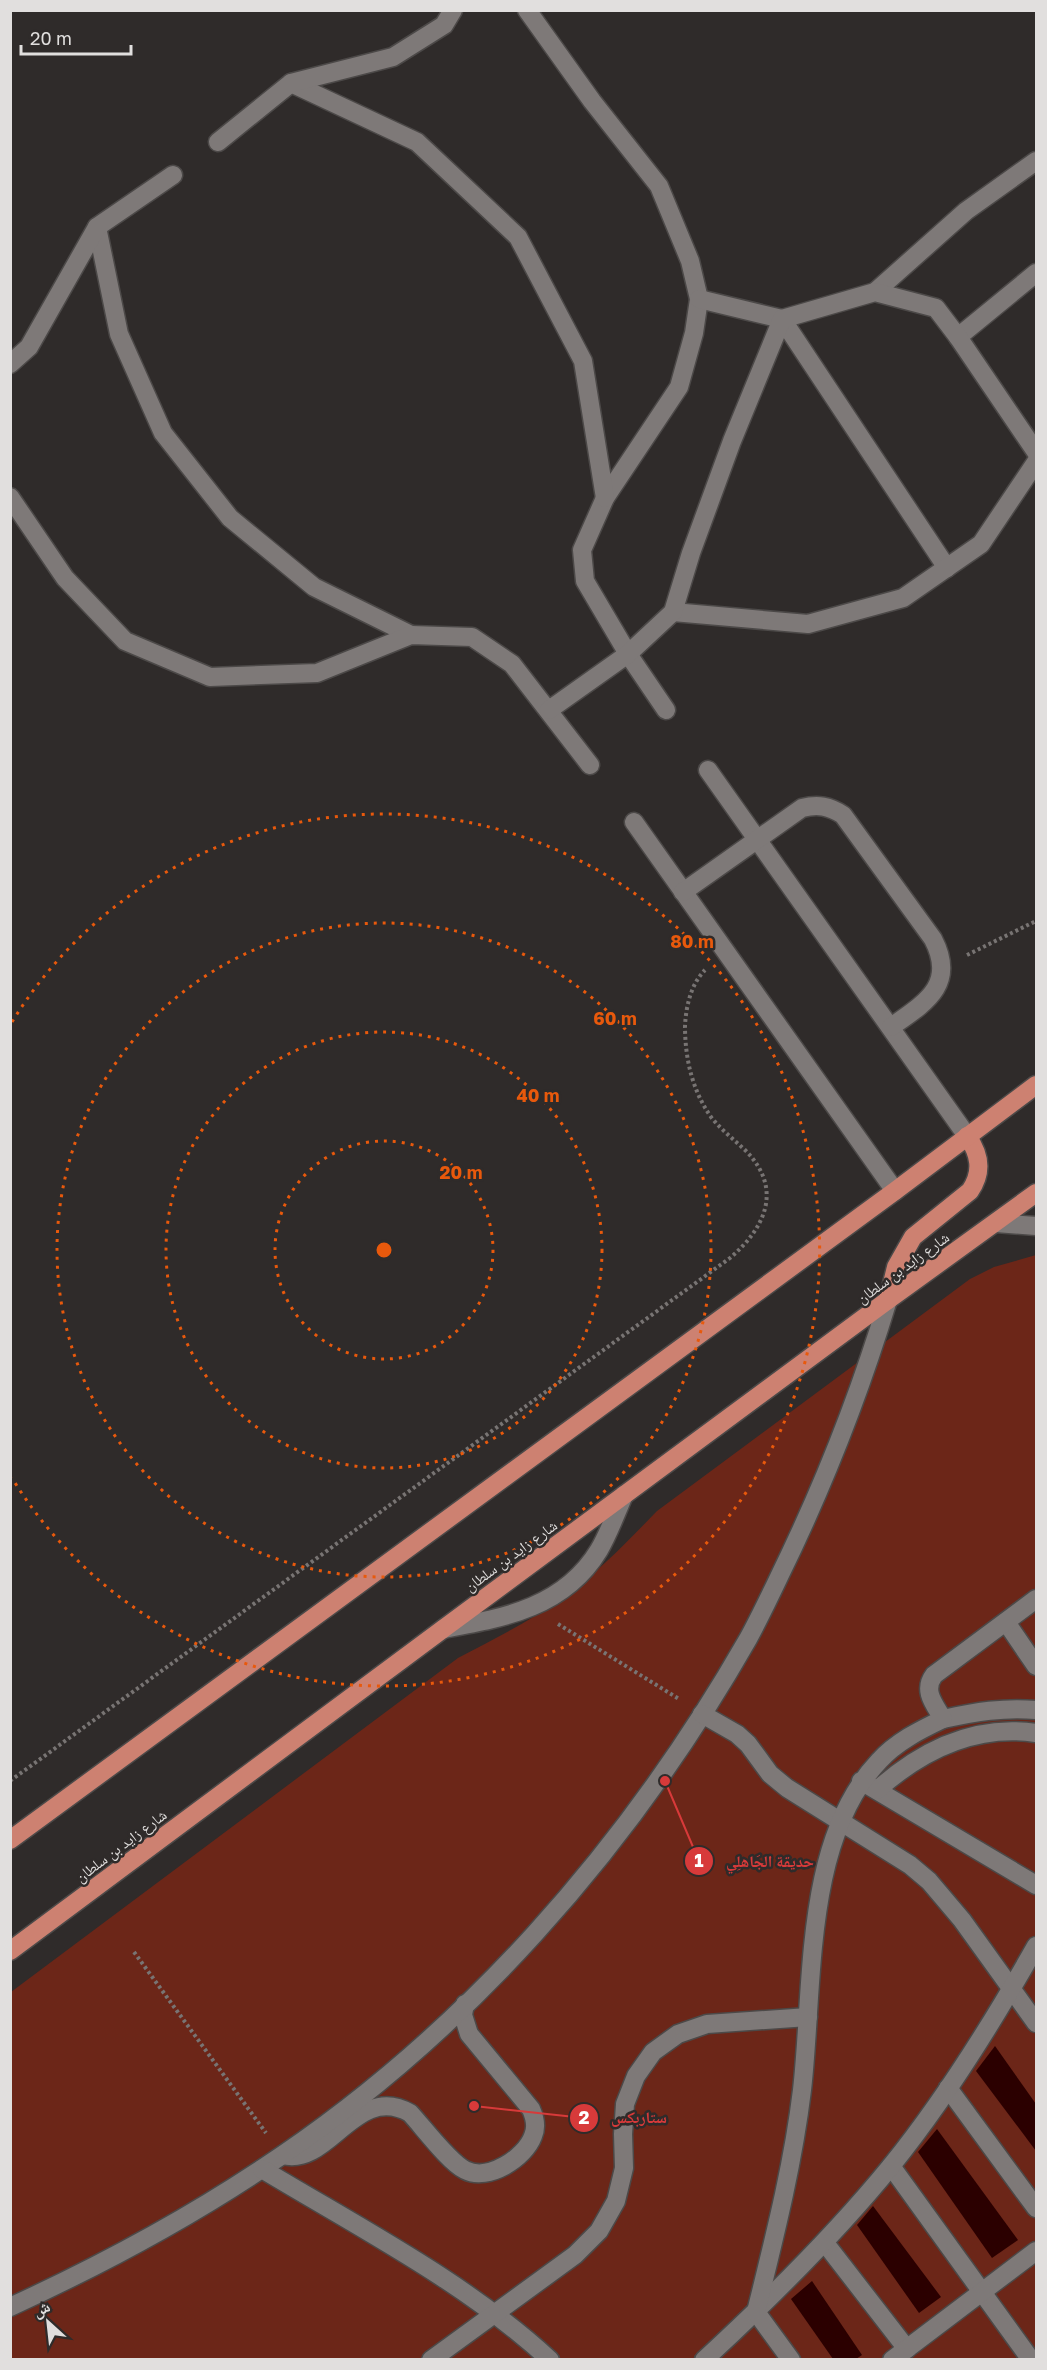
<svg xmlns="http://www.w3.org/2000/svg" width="1047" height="2370" font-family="'Golos Text','Noto Naskh Arabic',sans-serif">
<rect width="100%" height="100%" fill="#2f2b2a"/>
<path fill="#6c2618" d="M 1036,1255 L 1036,2359 L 11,2360 L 11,1992 L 458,1658 C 494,1639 532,1620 566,1596 C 599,1571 628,1541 657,1511 L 970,1279 L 994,1267 Z"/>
<g fill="#2b0000">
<polygon points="995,2046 1036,2104 1036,2151 976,2071"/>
<polygon points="937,2129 1018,2240 992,2258 918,2152"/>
<polygon points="873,2206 941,2297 919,2313 857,2225"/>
<polygon points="812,2281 862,2355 856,2359 833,2359 791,2299"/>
</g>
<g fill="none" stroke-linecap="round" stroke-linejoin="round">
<defs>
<g id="lane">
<polyline points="527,10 592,101 659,186 690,261 699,299 694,333 679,387 605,498 582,550 585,581 628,654 666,710"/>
<polyline points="291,83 417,142 518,237 583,361 605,498"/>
<polyline points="218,142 291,83 393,57 444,25 453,10"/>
<polyline points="97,227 119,334 163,433 230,518 314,587 411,635"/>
<polyline points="875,292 966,211 1036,161"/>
<polyline points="699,299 782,319 947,568"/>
<polyline points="958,337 1036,273"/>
<polyline points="10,364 29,347 97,227 173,175"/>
<polyline points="10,497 65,578 125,641 210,677 317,673 411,635 472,637 512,664 590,765"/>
<polyline points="673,612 808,624 903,598 981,544 1036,462"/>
<polyline points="549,710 628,654 673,612 691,553 732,441 782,319 875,292 936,308 958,337 1036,452"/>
<polyline points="708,770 967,1136"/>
<polyline points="634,822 895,1191"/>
<path d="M 683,892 L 802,808 C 818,804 829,806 843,815 L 933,939 C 957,985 925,1003 891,1027"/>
<path d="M 443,1629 C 503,1618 564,1608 599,1550 C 609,1533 616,1513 624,1495"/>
<path d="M 283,2155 C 329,2167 356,2082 410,2113 C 423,2127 449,2162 465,2170 C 488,2182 525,2158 533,2136 C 537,2127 535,2118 531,2109 L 469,2034 L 463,2015 L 465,2004"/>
<path d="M 10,2307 C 97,2267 180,2223 260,2170 C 462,2038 628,1849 748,1639 C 759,1619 769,1598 779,1577 C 823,1487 859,1396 888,1300"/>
</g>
<g id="street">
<polyline points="996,1223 1036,1226"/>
<polyline points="1006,1622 1036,1666"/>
<polyline points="702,1714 737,1734 748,1744 770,1774 787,1788 910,1865 929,1881 962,1920 1036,2023"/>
<path d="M 943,1719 C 975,1712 1004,1707 1036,1710"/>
<polyline points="861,1781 1036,1885"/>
<path d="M 877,1790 C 922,1750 975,1724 1036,1733"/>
<polyline points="948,2088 1036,2208"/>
<polyline points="891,2166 1031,2360"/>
<path d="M 262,2169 C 358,2227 467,2283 550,2360"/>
<polyline points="825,2243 907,2349"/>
<polyline points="431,2360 575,2255 599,2231 616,2201 624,2168 623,2134 625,2104 636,2076 653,2052 678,2034 707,2024 808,2017"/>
<path d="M 704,2360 C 770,2299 834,2236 891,2166 C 946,2098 993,2022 1036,1946"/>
<path d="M 791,2360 L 756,2312 C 774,2239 793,2165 802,2090 C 814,1987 803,1841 879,1761 C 896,1742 920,1730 943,1719 C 935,1705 922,1691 934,1675 L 1036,1599"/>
<polyline points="892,2360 1036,2251"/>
</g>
<g id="highway">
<path d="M 888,1300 L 896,1267 L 913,1237 L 970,1191 C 983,1172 980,1154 967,1136"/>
<polyline points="10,1840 895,1191 1036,1085"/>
<polyline points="10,1951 443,1629 888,1300 1036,1193"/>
</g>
</defs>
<use href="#lane" stroke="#4c4948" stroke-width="21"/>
<use href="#street" stroke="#4c4948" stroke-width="21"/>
<use href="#highway" stroke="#4c4948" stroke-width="21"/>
<g stroke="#787473" stroke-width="4" stroke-dasharray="3 3" stroke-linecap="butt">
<polyline points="967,955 1036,921"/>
<polyline points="558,1624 679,1699"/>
<path d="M 10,1781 L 730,1258 C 765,1228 783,1190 747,1152 C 735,1140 722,1131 711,1117 C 692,1090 685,1058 685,1026 C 686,1006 691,984 705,970"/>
<polyline points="134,1952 266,2133"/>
</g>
<use href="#lane" stroke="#7e7978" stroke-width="18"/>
<use href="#street" stroke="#7e7978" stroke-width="18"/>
<use href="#highway" stroke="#cd8171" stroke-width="18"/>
</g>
<g fill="none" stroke="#e8590c" stroke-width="3" stroke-dasharray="3 6">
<circle cx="384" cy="1250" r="109"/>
<circle cx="384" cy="1250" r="218"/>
<circle cx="384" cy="1250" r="327"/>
<path d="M12 1022A436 436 0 1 1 12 1478"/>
</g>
<g text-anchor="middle" stroke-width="5" stroke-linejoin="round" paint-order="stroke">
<g font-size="15" fill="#e1dfde" stroke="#2f2b2a">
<text transform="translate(903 1268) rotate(-36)" y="5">شارع زايد بن سلطان</text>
<text transform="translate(511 1556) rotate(-36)" y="5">شارع زايد بن سلطان</text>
<text transform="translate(121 1846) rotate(-37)" y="5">شارع زايد بن سلطان</text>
</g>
</g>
<circle cx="384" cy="1250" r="9" fill="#e8590c" stroke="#2f2b2a" stroke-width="3"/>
<g font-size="18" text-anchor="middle" font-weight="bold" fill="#e8590c" stroke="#2f2b2a" stroke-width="5" stroke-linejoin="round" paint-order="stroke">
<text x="692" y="948">80 m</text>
<text x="615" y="1025">60 m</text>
<text x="538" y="1102">40 m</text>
<text x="461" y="1179">20 m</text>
</g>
<path fill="none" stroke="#d73a3a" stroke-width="2" d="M665 1781L699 1861M474 2106L584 2118"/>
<g fill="#d73a3a" stroke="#2f2b2a" stroke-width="2">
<circle cx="665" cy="1781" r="6"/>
<circle cx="474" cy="2106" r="6"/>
<circle cx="699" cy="1861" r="15"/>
<circle cx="584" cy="2118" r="15"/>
</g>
<g font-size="18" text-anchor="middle" font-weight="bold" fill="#fff">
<text x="699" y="1867">1</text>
<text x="584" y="2124">2</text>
</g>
<g font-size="16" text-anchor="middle" font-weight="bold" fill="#d73a3a" stroke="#2f2b2a" stroke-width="5" stroke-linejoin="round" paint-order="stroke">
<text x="770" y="1867">حديقة الجَاهلِي</text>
<text x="639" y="2123">ستاربكس</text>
</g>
<rect width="1047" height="2370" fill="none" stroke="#e1dfde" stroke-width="24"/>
<g transform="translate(48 2322) rotate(333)" stroke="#2f2b2a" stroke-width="4.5" paint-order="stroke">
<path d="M0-4.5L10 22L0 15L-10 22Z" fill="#e1dfde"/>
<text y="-9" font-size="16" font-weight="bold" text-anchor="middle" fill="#e1dfde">ش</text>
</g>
<path d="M21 45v9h110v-9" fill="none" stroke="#e1dfde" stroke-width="3"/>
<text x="30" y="45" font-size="18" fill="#e1dfde" stroke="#2f2b2a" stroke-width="4.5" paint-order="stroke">20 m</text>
</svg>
